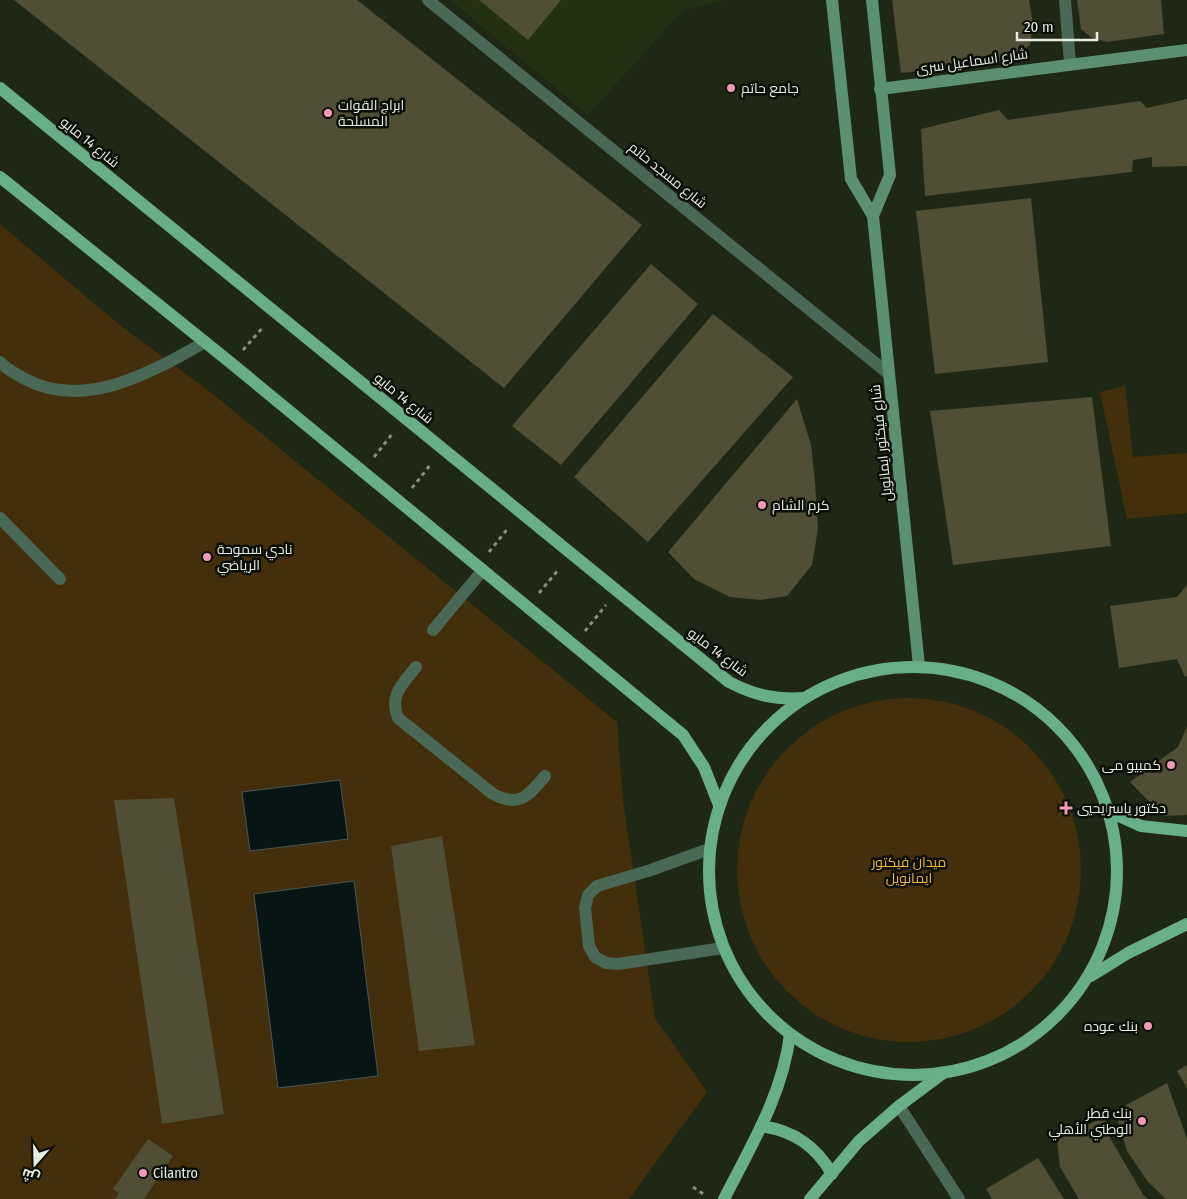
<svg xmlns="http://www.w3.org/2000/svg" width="1187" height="1199" font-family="'Fira Sans Condensed',Cairo,sans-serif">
<rect width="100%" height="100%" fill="#1e2814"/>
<polygon fill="#223014" points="450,0 726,0 683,10 588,115"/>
<g fill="#432f0b">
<polygon points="0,224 122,327 209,391 617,722 623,800 655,1018 707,1092 629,1199 0,1199"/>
<polygon points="1125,386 1133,457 1187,453 1187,513 1127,519 1100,392"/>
<circle cx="909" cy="870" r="172"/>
</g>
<g fill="#071614" stroke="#4a5752">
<polygon points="340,780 348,839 250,851 242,792"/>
<polygon points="354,881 378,1076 278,1088 254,894"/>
</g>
<g fill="#504e35">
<polygon points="14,0 357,0 642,225 504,388"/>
<polygon points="479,0 561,0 528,40"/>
<polygon points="892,0 1029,0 1033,24 1030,45 1010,61 901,73"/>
<polygon points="1077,0 1161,0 1164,34 1107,42 1092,38 1081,29"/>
<polygon points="1187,99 1187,166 1152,167 1152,157 1133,160 1132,172 925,196 921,129 999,110 1008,120 1140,101 1147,108"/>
<polygon points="1031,198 1048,362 935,374 916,211"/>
<polygon points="651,264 698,304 561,465 512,426"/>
<polygon points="713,314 793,377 648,542 574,477"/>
<polygon points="1092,397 1111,546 953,565 930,411"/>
<polygon points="797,399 811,445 815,482 818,529 812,565 787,596 760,600 730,597 694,579 668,552"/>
<polygon points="1187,585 1187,676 1185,677 1177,659 1119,668 1110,606 1177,597"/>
<polygon points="1187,727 1187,815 1163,816 1130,782 1178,747"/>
<polygon points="174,798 224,1114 162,1124 114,800"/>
<polygon points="442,836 475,1045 419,1051 391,846"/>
<polygon points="1187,1065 1187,1088 1177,1071"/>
<polygon points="1167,1083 1187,1139 1187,1199 1166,1199 1148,1182 1127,1151 1115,1111"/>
<polygon points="1106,1116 1110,1138 1144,1196 1149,1199 1079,1199 1060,1167 1057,1140"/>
<polygon points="148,1139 173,1156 144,1199 115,1199 119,1193 113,1189"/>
<polygon points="1038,1158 1064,1199 992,1199 986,1189"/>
</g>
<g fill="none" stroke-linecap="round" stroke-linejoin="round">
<g stroke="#889080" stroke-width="3" stroke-dasharray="4 4" stroke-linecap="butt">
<polyline points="243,350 264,326"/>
<polyline points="374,457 393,433"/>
<polyline points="412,488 431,464"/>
<polyline points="489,552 509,527"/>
<polyline points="539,593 559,569"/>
<polyline points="585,631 606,605"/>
<polyline points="693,1187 705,1195"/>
</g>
<g stroke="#496956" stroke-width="12">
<path d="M 0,362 C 7,370 16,374 25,379 C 85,411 152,372 205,342"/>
<polyline points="0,518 60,579"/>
<polyline points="433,630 483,570"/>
<path d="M 416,667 C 402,685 389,695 398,718 L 493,794 C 520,808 528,796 545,776"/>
<polyline points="709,849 651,870 597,886 588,895 585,908 589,946 595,957 606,963 618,964 723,948"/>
</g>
<g stroke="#496956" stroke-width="12">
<polyline points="428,0 889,374"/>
<polyline points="1065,0 1070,63"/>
<polyline points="899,1106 959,1199"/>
</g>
<g stroke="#5b9071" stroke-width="12">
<polyline points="832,0 851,179 873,216 919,666"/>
<polyline points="872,0 890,175 873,216"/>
<polyline points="880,89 1187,50"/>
</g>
<g stroke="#68ae86" stroke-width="12">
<path d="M 0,88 L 729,682 C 754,695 775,700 803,698"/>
<polyline points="0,177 231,363 683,735 704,767 719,805"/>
<circle cx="913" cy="871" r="204"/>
<polyline points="1110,812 1141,826 1187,831"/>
<polyline points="1091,976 1128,953 1187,924"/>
<path d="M 761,1126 C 794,1131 816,1146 832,1174"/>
<path d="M 724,1199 C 751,1146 783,1094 790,1034"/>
<polyline points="810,1199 859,1141 899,1106 942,1074"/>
</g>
</g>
<g fill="#f09ab5" stroke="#0b0f07" stroke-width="2">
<circle cx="731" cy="88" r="5"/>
<circle cx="328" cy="113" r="5"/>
<circle cx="762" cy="505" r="5"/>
<circle cx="207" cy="557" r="5"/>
<circle cx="1171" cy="765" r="5"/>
<path d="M1063.5 800.5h5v5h5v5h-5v5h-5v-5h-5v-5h5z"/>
<circle cx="1148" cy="1026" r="5"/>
<circle cx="1142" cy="1121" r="5"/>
<circle cx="143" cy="1173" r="5"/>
</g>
<g text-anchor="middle" stroke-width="5" stroke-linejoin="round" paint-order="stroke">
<g font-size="14" fill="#e7eee1" stroke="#0b0f07">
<text transform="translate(972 61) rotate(-8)" y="5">شارع اسماعيل سرى</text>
<text transform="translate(90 142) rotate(39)" y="5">شارع 14 مايو</text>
<text transform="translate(668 175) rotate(39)" y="5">شارع مسجد حاتم</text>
<text transform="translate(404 398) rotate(39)" y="5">شارع 14 مايو</text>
<text transform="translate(881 443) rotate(-96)" y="5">شارع فيكتور ايمانويل</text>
<text transform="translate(718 652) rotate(37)" y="5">شارع 14 مايو</text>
</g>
<g font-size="14" fill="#e7eee1" stroke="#0b0f07" text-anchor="start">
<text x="741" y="93">جامع حاتم</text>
<text x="338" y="110">ابراج القوات<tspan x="338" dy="16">المسلحة</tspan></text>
<text x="772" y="510">كرم الشام</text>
<text x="217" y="554">نادي سموحة<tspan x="217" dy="16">الرياضي</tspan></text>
<text x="1161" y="770" text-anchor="end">كمبيو مى</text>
<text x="1077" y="813">دكتور ياسر يحيي</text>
<text x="1138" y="1031" text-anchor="end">بنك عوده</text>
<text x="1132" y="1118" text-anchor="end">بنك قطر<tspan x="1132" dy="16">الوطني الأهلي</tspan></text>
<text x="153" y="1178">Cilantro</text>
</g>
<g font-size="14" fill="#f1b549" stroke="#0b0f07">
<text x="909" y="867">ميدان فيكتور<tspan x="909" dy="16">ايمانويل</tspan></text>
</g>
</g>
<g transform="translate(35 1164) rotate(200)" stroke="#0b0f07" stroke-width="4" paint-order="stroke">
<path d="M0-4L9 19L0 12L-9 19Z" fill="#e7eee1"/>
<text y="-8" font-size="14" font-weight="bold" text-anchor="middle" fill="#e7eee1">ش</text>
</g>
<path d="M1017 32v8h80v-8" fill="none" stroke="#e7eee1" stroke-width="2.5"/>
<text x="1024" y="32" font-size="15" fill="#e7eee1" stroke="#0b0f07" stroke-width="4" paint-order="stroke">20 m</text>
</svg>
